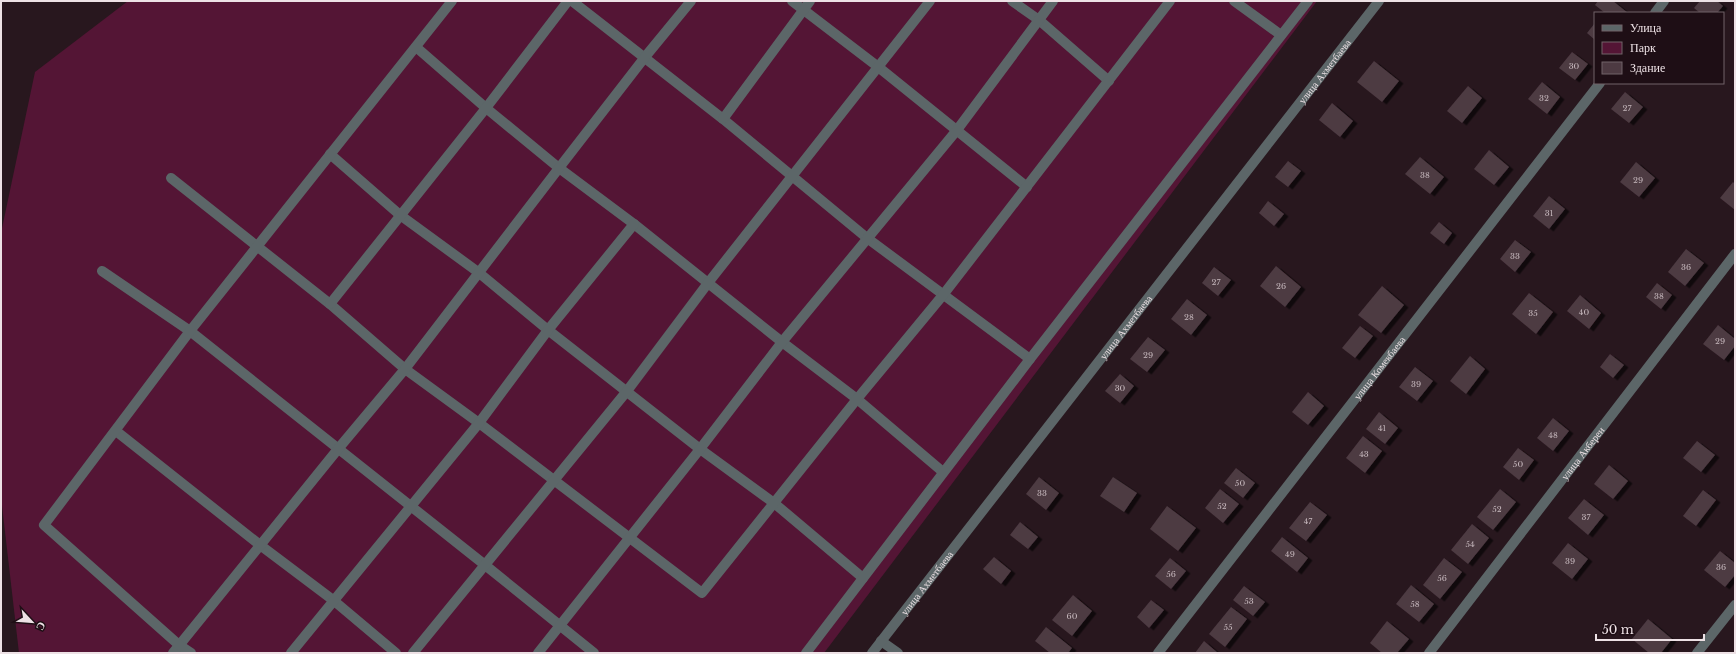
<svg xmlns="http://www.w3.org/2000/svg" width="1736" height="654" font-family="'Libre Baskerville',serif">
<defs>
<filter id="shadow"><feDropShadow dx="4.5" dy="2.5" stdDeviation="0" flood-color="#0009"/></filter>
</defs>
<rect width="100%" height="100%" fill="#28171e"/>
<polygon fill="#541535" points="128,1 1317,1 824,653 19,653 1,497 1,233 35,72"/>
<g fill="#4d3a42" filter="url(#shadow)">
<polygon points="1598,1 1613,1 1628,13 1605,13 1595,5"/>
<polygon points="1700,1 1717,1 1723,6 1717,13 1700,13 1694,8"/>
<polygon points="1595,23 1595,40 1587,33"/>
<polygon points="1572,52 1588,64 1575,80 1559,68"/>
<polygon points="1374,61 1399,81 1382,102 1357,82"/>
<polygon points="1542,82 1560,97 1547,114 1528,99"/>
<polygon points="1468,86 1482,98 1462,123 1447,111"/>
<polygon points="1625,92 1643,107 1629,123 1611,109"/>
<polygon points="1332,103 1353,121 1340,137 1319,120"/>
<polygon points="1489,150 1509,167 1494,185 1474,169"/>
<polygon points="1420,157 1444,177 1430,194 1405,174"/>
<polygon points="1288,161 1301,171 1288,187 1275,177"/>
<polygon points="1636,162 1655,178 1639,197 1620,182"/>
<polygon points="1733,182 1735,184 1735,210 1720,198"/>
<polygon points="1549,196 1565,209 1549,229 1533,216"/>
<polygon points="1268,201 1284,214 1274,226 1259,213"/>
<polygon points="1439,222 1452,233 1444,244 1430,233"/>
<polygon points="1515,240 1531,252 1515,272 1500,259"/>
<polygon points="1686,249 1704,263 1685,286 1668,272"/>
<polygon points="1276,266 1301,287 1285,307 1260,286"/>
<polygon points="1214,267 1231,280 1218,296 1202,283"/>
<polygon points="1657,283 1672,295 1661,309 1646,297"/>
<polygon points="1382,286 1404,305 1381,333 1358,315"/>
<polygon points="1529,293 1553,312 1536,334 1512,314"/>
<polygon points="1580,295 1601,313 1589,329 1567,311"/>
<polygon points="1187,299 1207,315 1191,335 1171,319"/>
<polygon points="1718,325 1735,339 1735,346 1724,360 1703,344"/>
<polygon points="1360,326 1373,336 1355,358 1342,348"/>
<polygon points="1148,337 1165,350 1147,372 1130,359"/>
<polygon points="1610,354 1624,365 1613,378 1600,367"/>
<polygon points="1470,356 1485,369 1466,394 1450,381"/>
<polygon points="1415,367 1433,381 1417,401 1399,387"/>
<polygon points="1120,374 1134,386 1120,403 1105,391"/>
<polygon points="1308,392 1324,406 1308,425 1292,412"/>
<polygon points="1379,412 1398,428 1385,444 1366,429"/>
<polygon points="1553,418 1569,431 1553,451 1537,438"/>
<polygon points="1363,436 1382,451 1365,473 1346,458"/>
<polygon points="1697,441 1715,455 1701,472 1683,458"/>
<polygon points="1518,448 1534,460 1519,480 1503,467"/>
<polygon points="1609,465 1628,481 1613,499 1594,484"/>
<polygon points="1236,468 1255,483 1243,498 1224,483"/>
<polygon points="1039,477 1059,493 1046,510 1026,494"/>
<polygon points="1113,477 1137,493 1124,512 1100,496"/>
<polygon points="1220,489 1239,504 1223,523 1205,508"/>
<polygon points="1500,489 1516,502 1493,530 1477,517"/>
<polygon points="1703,490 1716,500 1696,526 1683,516"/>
<polygon points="1584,499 1604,515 1588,535 1568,518"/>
<polygon points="1310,502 1327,515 1306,541 1289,528"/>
<polygon points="1167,506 1196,528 1178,551 1150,529"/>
<polygon points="1020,522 1038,537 1028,549 1010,535"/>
<polygon points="1472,524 1489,538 1468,564 1451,550"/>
<polygon points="1282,537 1308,558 1297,572 1271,551"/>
<polygon points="1568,543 1588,559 1572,579 1552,563"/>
<polygon points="1720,551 1735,563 1735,575 1725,587 1704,570"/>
<polygon points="994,557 1011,571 1001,584 983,569"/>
<polygon points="1170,558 1186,571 1171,589 1155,576"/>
<polygon points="1444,558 1462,572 1440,599 1423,585"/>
<polygon points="1411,585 1434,604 1419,622 1396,604"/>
<polygon points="1244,586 1265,602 1253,616 1233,600"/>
<polygon points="1073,595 1092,611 1072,636 1052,620"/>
<polygon points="1151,600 1164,610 1149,628 1137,617"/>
<polygon points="1231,607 1247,619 1225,647 1209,634"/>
<polygon points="1648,619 1672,639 1661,653 1649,653 1632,639"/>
<polygon points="1387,621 1409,639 1397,653 1382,653 1370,643"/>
<polygon points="1046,627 1072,648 1068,653 1050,653 1035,641"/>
<polygon points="1204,641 1218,653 1195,653"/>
</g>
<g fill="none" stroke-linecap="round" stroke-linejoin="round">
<g stroke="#5c6668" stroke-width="10">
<polyline points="572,1 723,119 867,238 1030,359"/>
<polyline points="792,1 877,66 1027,187"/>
<polyline points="1012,1 1039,20 1109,81"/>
<polyline points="1234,1 1281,35"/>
<polyline points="1655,13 1664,1"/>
<polyline points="416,47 486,108 559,168 634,224 782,342 857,399 943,472"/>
<polyline points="723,119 810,1"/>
<polyline points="330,154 400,215 478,272 548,330 700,449 774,503 863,578"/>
<polyline points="171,178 330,304 405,369 479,423 702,593 857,399 943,295 1170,1"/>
<polyline points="102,271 190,331 485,565 594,653"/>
<polyline points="330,304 486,108 568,1"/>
<polyline points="116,431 260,545 333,600 396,653"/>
<polyline points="881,641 898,653"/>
<polyline points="173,653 338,449 405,369 559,168 645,57 691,1"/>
<polyline points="191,653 179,645 44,525 190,331 452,1"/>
<polyline points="291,653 479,423 548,330 634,224"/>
<polyline points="413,653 627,391 708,283 930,1"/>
<polyline points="538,653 700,449 782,342 957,130 1053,1"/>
<polyline points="806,653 1030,359 1308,1"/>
<path id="s1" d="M 872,653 L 1379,1"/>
<path id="s2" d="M 1158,653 L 1600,83"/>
<path id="s3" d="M 1429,653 L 1735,254"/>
<polyline points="1697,653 1735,605"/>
</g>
</g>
<g text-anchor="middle" stroke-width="3" stroke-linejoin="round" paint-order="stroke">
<g font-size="8" fill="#c5b7bc">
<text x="1574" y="69">30</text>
<text x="1544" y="101">32</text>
<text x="1627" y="111">27</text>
<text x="1425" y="178">38</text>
<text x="1638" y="183">29</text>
<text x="1549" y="216">31</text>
<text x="1515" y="259">33</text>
<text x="1686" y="270">36</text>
<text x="1216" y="285">27</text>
<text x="1281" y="289">26</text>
<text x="1659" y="299">38</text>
<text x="1584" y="315">40</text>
<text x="1533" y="316">35</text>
<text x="1189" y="320">28</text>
<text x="1720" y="344">29</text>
<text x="1148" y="358">29</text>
<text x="1416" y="387">39</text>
<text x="1120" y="391">30</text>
<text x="1382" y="431">41</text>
<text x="1553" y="438">48</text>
<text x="1364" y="457">43</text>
<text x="1518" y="467">50</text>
<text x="1240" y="486">50</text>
<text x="1042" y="496">33</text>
<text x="1222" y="509">52</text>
<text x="1497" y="512">52</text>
<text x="1586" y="520">37</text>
<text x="1308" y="524">47</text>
<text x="1470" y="547">54</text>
<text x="1290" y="557">49</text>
<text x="1570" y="564">39</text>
<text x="1721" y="570">36</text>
<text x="1171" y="577">56</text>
<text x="1442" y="581">56</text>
<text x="1249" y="604">53</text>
<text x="1415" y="607">58</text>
<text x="1072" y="619">60</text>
<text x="1228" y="630">55</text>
</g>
<g font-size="10" fill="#ede1e5" stroke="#1e0e15">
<text dy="4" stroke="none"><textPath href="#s1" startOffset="737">улица Ахметбаева</textPath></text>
<text dy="4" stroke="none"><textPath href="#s1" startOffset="413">улица Ахметбаева</textPath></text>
<text dy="4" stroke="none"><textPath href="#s2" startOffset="361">улица Комекбаева</textPath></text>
<text dy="4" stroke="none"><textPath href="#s3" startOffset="252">улица Акберен</textPath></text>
<text dy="4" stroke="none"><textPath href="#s1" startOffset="89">улица Ахметбаева</textPath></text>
</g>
</g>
<rect width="1736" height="654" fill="none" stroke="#ede1e5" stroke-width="4"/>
<rect x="1594" y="12" width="130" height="72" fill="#1e0e15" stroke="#716268"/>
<rect x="1602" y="25" width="20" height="6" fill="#5c6668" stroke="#716268"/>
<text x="1630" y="32" font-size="12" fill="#ede1e5">Улица</text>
<rect x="1602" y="42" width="20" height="12" fill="#541535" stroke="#716268"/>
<text x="1630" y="52" font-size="12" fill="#ede1e5">Парк</text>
<rect x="1602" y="62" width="20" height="12" fill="#4d3a42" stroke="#716268"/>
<text x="1630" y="72" font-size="12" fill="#ede1e5">Здание</text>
<g transform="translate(32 622) rotate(116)" stroke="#1e0e15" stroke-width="3" paint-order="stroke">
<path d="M0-3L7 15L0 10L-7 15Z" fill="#ede1e5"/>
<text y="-6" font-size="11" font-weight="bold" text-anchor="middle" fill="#ede1e5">С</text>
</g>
<path d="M1596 634v6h108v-6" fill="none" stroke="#ede1e5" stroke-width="2"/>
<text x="1602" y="634" font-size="12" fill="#ede1e5" stroke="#1e0e15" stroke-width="3" paint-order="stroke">50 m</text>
</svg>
